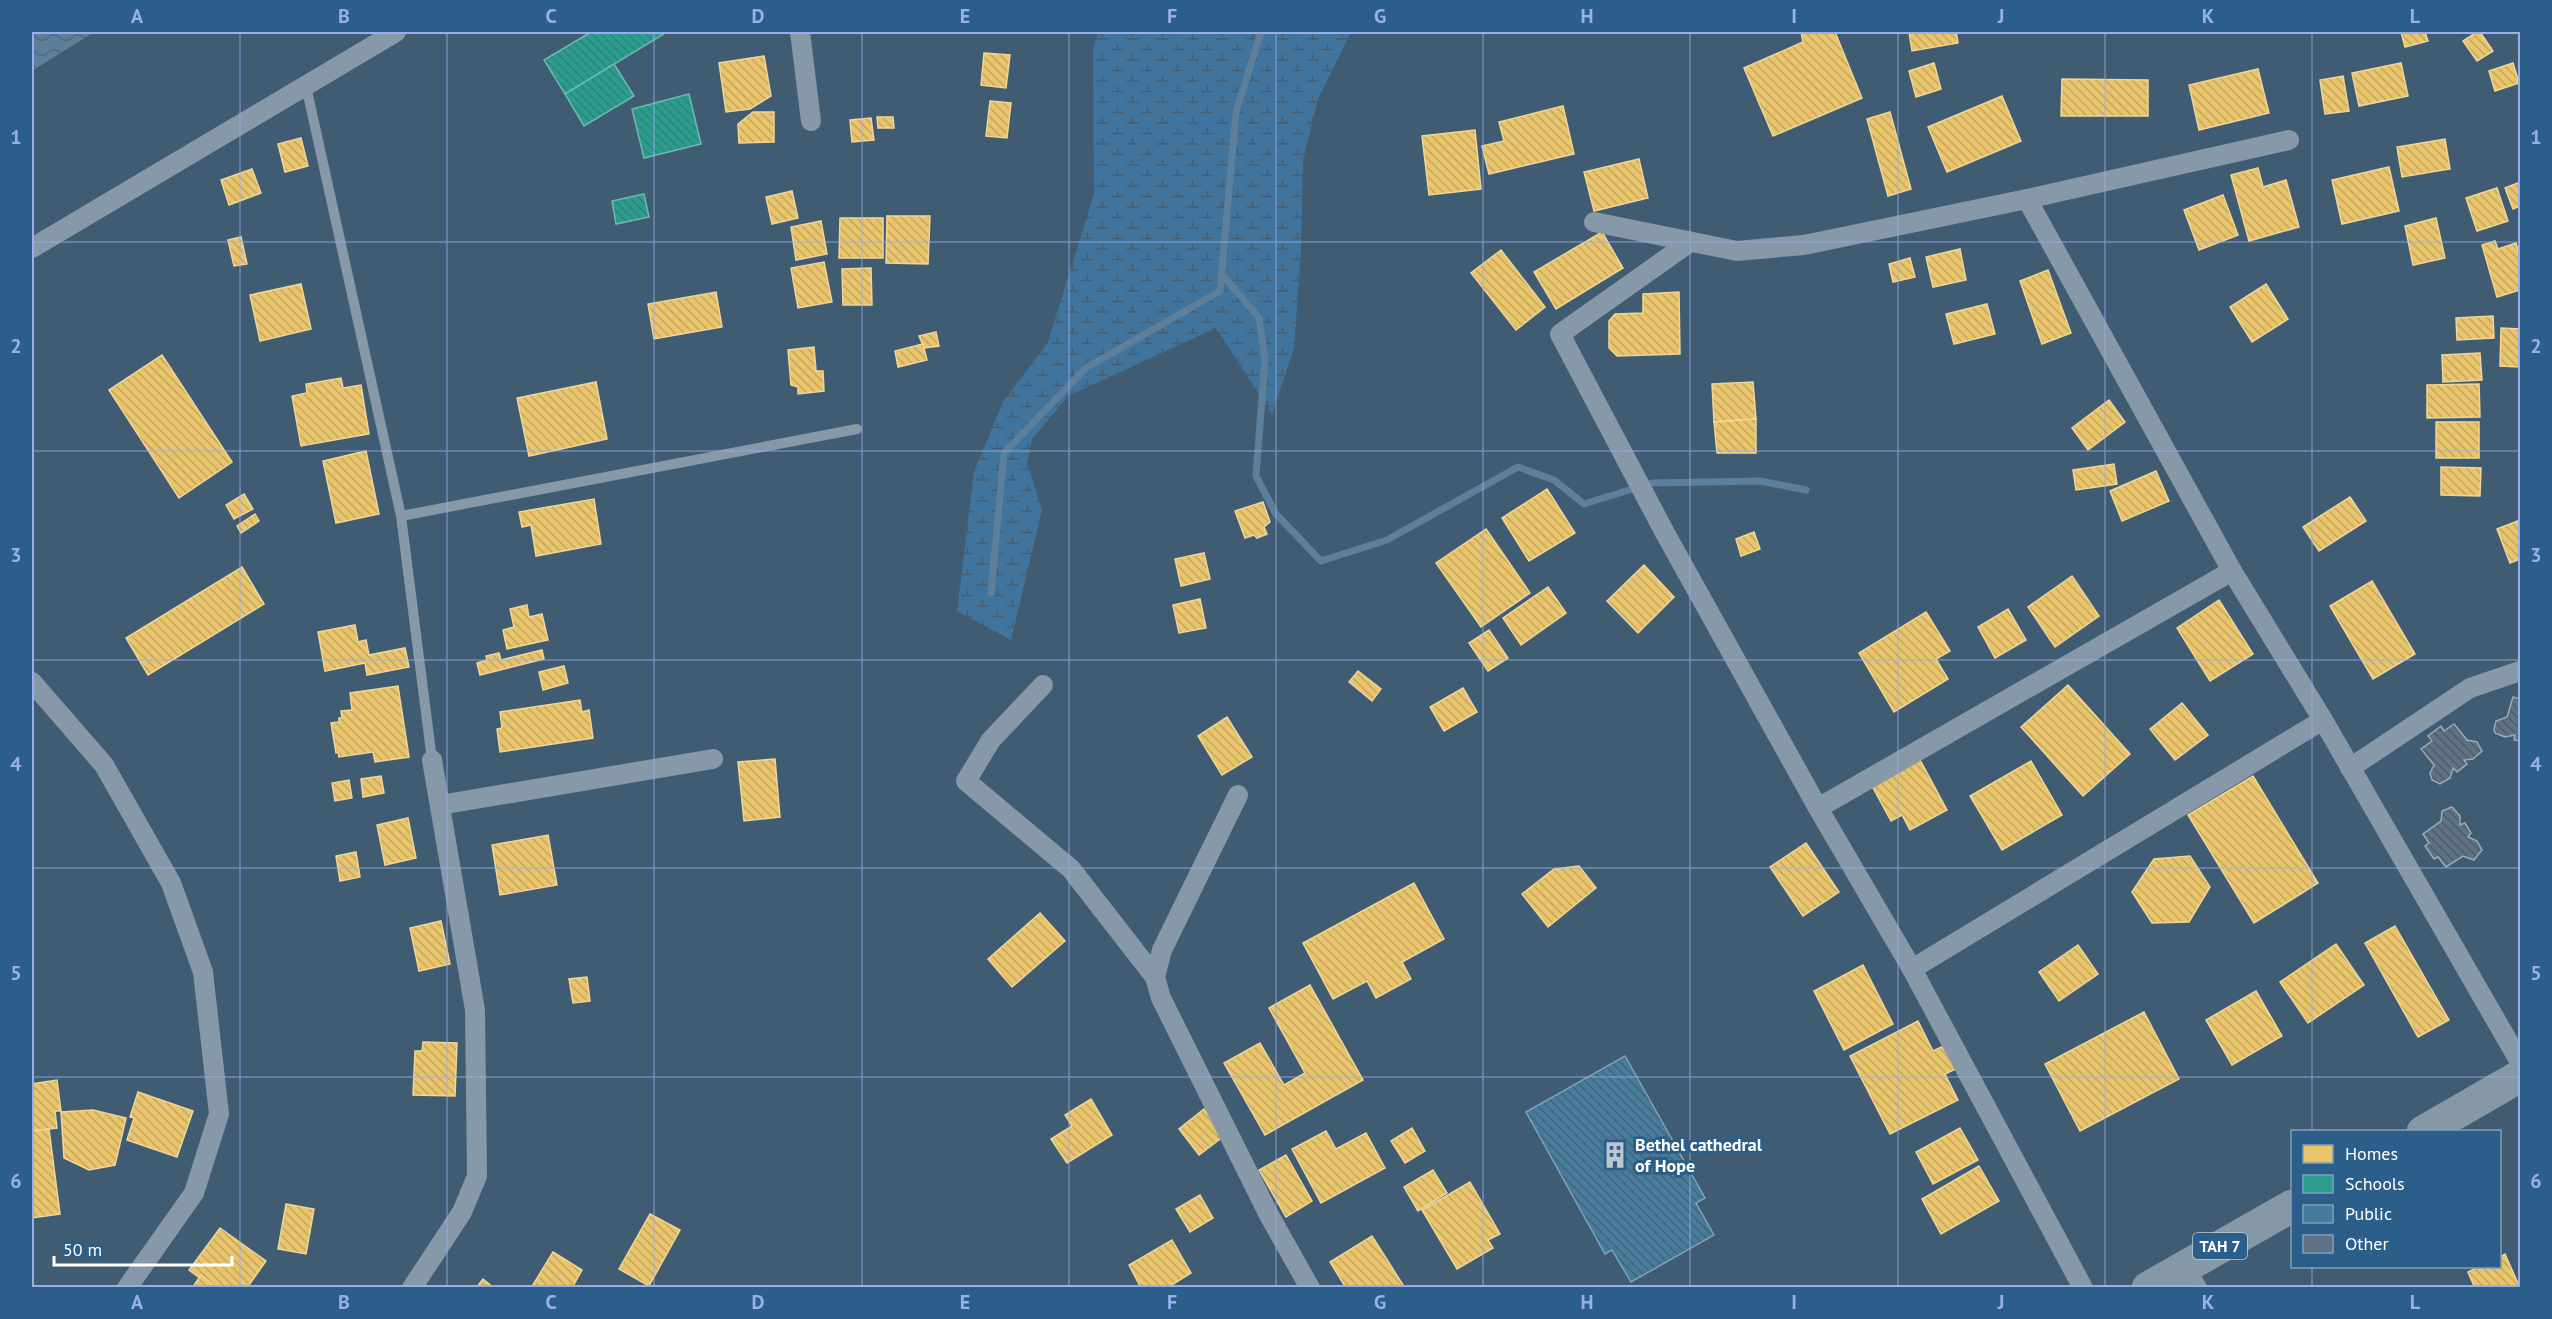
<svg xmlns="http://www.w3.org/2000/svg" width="2552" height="1319" font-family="'PT Sans',sans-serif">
<defs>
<pattern id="wetland-marsh" width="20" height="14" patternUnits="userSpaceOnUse" patternTransform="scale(1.5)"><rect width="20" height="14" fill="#40749d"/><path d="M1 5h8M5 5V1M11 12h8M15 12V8" fill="none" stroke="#475e70"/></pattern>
<pattern id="water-waves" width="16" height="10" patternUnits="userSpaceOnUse" patternTransform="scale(1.5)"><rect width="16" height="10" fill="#5d7f9a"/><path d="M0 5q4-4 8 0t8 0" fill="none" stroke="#556877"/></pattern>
<pattern id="homes-back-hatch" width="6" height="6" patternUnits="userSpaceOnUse" patternTransform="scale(1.5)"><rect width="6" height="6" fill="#e9c46a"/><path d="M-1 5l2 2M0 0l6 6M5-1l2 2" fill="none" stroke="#c2a662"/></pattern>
<pattern id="schools-back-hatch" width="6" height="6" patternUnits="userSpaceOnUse" patternTransform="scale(1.5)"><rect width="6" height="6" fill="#2a9d8f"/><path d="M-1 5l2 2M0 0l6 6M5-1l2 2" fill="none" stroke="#368178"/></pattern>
<pattern id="public-back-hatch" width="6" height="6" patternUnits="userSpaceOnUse" patternTransform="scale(1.5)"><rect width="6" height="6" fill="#457b9d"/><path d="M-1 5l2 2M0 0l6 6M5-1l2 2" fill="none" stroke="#486474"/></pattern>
<pattern id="building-back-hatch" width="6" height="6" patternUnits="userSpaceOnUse" patternTransform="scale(1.5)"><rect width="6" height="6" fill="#5d7385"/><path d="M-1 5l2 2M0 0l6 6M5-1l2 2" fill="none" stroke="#535c63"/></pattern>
</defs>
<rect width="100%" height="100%" fill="#405c73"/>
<polygon fill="url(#wetland-marsh)" points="1098,32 1351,32 1318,99 1303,160 1301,251 1294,348 1272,414 1216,328 1068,396 1032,439 1027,462 1042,510 1011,640 957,611 974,472 1003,402 1048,342 1094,194 1093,50"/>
<polygon fill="url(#water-waves)" points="32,32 94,32 32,71"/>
<g fill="url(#homes-back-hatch)" stroke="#f0d697" stroke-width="1.5">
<polygon points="1801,32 1835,32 1862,98 1773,136 1744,68 1803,42"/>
<polygon points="1909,32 1956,32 1958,43 1912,51"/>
<polygon points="2401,32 2425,32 2428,41 2405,47"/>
<polygon points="2477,32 2480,32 2493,51 2477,61 2463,41"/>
<polygon points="984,53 1010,55 1006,88 981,85"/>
<polygon points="764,56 771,96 750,109 726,112 719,63"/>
<polygon points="1934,63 1941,89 1916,97 1909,71"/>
<polygon points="2401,63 2408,96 2359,106 2352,73"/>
<polygon points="2513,63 2519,83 2495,91 2489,71"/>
<polygon points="2258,69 2269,113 2199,130 2189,85"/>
<polygon points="2343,76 2349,111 2325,114 2320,80"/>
<polygon points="2062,79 2148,80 2148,116 2061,116"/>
<polygon points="2002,96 2021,141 1947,172 1928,127"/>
<polygon points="990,101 1011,103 1007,138 986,136"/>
<polygon points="1563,106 1574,154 1489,174 1482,146 1504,141 1499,122"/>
<polygon points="753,112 774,112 774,142 739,143 738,124"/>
<polygon points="1890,112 1911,189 1888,196 1867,119"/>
<polygon points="877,117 893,117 894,128 878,128"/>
<polygon points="871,118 874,140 852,142 850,120"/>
<polygon points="1475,130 1481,189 1429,195 1422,136"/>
<polygon points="301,138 308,166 285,172 278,144"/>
<polygon points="2445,139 2450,169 2402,177 2397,147"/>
<polygon points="1639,159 1648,198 1594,211 1584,172"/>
<polygon points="2389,167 2399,211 2342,224 2332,180"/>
<polygon points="2258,168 2263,187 2286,180 2299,227 2249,241 2231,175"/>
<polygon points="252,169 261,193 229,205 221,180"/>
<polygon points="2520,182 2520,206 2513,209 2505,188"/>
<polygon points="2497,188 2508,221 2477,231 2466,198"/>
<polygon points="792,191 798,218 772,224 766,197"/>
<polygon points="2223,195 2238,235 2199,250 2184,210"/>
<polygon points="887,216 930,216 928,264 886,263"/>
<polygon points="840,218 883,218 883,258 839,258"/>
<polygon points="2436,218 2445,258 2413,265 2405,226"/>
<polygon points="821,221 827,254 796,260 791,227"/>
<polygon points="1602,232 1623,268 1556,309 1534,272"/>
<polygon points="241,237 247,264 234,266 228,240"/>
<polygon points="2495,241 2498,249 2516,243 2520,258 2520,290 2497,297 2482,245"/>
<polygon points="1960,249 1966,280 1933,287 1926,257"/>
<polygon points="1501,250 1545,307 1516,330 1471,273"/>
<polygon points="1910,258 1915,277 1893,282 1889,264"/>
<polygon points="824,262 832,302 798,308 791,268"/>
<polygon points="871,268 872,305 843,305 842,269"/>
<polygon points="2048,270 2071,333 2042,344 2020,281"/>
<polygon points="301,284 311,329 260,341 250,295"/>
<polygon points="2266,284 2288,319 2252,342 2230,307"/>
<polygon points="716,292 722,327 654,339 648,304"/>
<polygon points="1679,292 1680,354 1617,356 1609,348 1609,321 1615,314 1643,313 1643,294"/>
<polygon points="1987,304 1995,334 1954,344 1946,314"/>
<polygon points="2493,316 2494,338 2457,340 2456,318"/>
<polygon points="2501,328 2520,329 2520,367 2500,366"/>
<polygon points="936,332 939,346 924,348 919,336"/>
<polygon points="923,344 927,360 898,367 895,351"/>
<polygon points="814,347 816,371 823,371 824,391 798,394 798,387 791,385 788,350"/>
<polygon points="2480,353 2482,380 2443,382 2442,355"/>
<polygon points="162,355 232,462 179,498 109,390"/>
<polygon points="341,378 343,388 361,385 369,434 301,446 292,396 307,393 306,384"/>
<polygon points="596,382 607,439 529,456 517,398"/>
<polygon points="1753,382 1756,419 1714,422 1712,384"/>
<polygon points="2479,384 2480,417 2427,418 2427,385"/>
<polygon points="2109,400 2125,422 2088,450 2072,428"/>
<polygon points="1756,419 1756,453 1717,453 1714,422"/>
<rect x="2436" y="422" width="43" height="36"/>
<polygon points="366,451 379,514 336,523 323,461"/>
<polygon points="2114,464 2117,484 2076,490 2073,470"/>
<polygon points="2441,467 2481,468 2480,496 2441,495"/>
<polygon points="2156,471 2169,501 2122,521 2110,491"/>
<polygon points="1547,489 1575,533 1529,561 1502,518"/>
<polygon points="244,494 253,509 234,519 226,505"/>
<polygon points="2350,497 2366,521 2319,551 2303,527"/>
<polygon points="594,499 601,544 536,556 531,525 522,527 519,512"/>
<polygon points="1263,502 1270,522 1264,527 1267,534 1257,538 1254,535 1245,538 1235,511"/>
<polygon points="255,514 259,521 241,533 237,526"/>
<polygon points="2520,520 2520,559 2510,563 2497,529"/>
<polygon points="1486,529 1530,593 1481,627 1436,563"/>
<polygon points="1754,532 1760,549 1741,556 1736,539"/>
<polygon points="1204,553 1210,579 1181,586 1175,559"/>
<polygon points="1644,565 1674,597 1638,633 1607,601"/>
<polygon points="242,567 264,604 148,675 126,638"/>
<polygon points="2072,576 2099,616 2055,647 2028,607"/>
<polygon points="2372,581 2415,654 2373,679 2330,606"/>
<polygon points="1548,587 1566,613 1521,645 1503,618"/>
<polygon points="1200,599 1206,628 1179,633 1173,605"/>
<polygon points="2219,600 2253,654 2210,681 2177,628"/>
<polygon points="527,605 529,617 542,614 548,640 507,649 503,630 514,627 510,609"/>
<polygon points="2008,609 2026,640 1995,658 1978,627"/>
<polygon points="1926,612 1950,651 1936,659 1948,679 1894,712 1859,653"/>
<polygon points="355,625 358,642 366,640 369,655 405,648 409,667 367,675 365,663 325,671 318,632"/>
<polygon points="1489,630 1508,658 1488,671 1469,643"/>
<polygon points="542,650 544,659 480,675 477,663 487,660 486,656 499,653 501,660"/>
<polygon points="564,666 568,683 543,690 539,672"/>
<polygon points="1358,671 1381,689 1372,701 1349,682"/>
<polygon points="2068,685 2130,754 2083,796 2021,727"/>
<polygon points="398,686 409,757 375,762 373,752 339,757 338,752 336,753 331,723 339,722 339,718 342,718 341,711 352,710 350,693"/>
<polygon points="1463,688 1477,712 1444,731 1430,707"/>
<polygon points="580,700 582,712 589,710 593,738 500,752 497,729 502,728 500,712"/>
<polygon points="2182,703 2208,735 2175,760 2150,729"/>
<polygon points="1227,717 1252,757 1222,775 1198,736"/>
<polygon points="1919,758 1947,810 1910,830 1902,815 1891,821 1871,784"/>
<polygon points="775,759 780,817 744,821 738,762"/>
<polygon points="2031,761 2062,815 2002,850 1970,796"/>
<polygon points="381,776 384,793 363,797 361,779"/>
<polygon points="2253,776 2318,883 2254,923 2188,815"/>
<polygon points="349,780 352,798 335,801 332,783"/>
<polygon points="408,818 416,858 385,865 377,825"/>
<polygon points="548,835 557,885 500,895 492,845"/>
<polygon points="1806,843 1839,892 1803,916 1770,867"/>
<polygon points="356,852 360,877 340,881 336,856"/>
<polygon points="2190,856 2210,887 2189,922 2152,923 2132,892 2154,859"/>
<polygon points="1579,866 1596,888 1548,927 1522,894 1554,869"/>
<polygon points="1414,883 1444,939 1402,962 1411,979 1376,998 1367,981 1333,999 1303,943"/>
<polygon points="1040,913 1065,941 1012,987 988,959"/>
<polygon points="441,921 450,964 419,971 410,928"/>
<polygon points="2395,926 2449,1020 2418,1037 2365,943"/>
<polygon points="2336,944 2364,985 2308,1023 2280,982"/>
<polygon points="2078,945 2098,974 2059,1001 2039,972"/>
<polygon points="1863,965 1893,1024 1844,1050 1814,991"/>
<polygon points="587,977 590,1001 573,1003 569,979"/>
<polygon points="1310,985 1363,1080 1265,1135 1224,1063 1260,1043 1284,1085 1305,1073 1269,1008"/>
<polygon points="2256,991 2282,1036 2232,1065 2206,1020"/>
<polygon points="2144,1012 2179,1079 2080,1131 2045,1064"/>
<polygon points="1918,1021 1933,1051 1948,1044 1960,1067 1945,1074 1958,1100 1890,1134 1850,1056"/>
<polygon points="423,1042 457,1043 455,1096 413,1095 415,1051 422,1051"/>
<polygon points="57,1080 61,1111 55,1111 57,1128 32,1131 32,1084"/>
<polygon points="138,1092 193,1111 177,1157 127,1140 134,1118 130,1117"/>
<polygon points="1091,1099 1112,1135 1067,1163 1051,1139 1072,1126 1065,1115"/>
<polygon points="1204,1109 1224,1136 1199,1155 1179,1129"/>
<polygon points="93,1110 126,1118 115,1165 89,1170 64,1158 61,1112"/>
<polygon points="1412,1128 1425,1151 1405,1163 1391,1141"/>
<polygon points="1960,1128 1978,1160 1933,1184 1916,1152"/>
<polygon points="49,1129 60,1214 32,1218 32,1131"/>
<polygon points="1326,1131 1336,1149 1366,1133 1385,1168 1321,1203 1292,1149"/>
<polygon points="1286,1155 1312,1201 1286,1217 1259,1170"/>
<polygon points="1979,1166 1999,1201 1941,1234 1922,1199"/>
<polygon points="1433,1170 1447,1193 1418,1211 1404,1187"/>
<polygon points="1470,1182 1500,1234 1488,1240 1493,1248 1457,1269 1422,1210"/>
<polygon points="1200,1195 1213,1218 1190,1232 1176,1209"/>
<polygon points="286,1204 314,1209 306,1254 278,1249"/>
<polygon points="650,1214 680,1230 649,1286 619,1269"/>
<polygon points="220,1228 266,1261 247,1288 214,1288 189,1270"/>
<polygon points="1372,1236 1405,1288 1346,1288 1330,1262"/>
<polygon points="1172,1240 1191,1273 1167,1288 1141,1288 1129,1265"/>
<polygon points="553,1252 582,1270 572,1288 531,1288"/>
<polygon points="2505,1254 2520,1288 2475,1288 2468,1272 2480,1266 2500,1266 2500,1257"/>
<polygon points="201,1275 217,1288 192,1288"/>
<polygon points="483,1279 494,1288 476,1288"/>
</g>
<g fill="url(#schools-back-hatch)" stroke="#6abab1" stroke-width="1.5">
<polygon points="591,32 667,32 565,94 544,60"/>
<polygon points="614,64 634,96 584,126 565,94"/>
<polygon points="689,94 701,144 644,158 632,109"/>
<polygon points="644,194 649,217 616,224 612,201"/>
</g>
<polygon fill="url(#public-back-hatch)" stroke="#7da3ba" stroke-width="1.5" points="1625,1056 1705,1198 1696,1203 1714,1235 1631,1282 1612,1250 1605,1254 1526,1112"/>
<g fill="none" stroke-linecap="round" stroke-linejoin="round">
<g stroke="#5d7f9a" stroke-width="7">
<polyline points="1221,273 1259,318 1265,359 1256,476 1276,514 1321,561 1387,540 1518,467 1554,480 1584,504 1652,483 1760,481 1806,490"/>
<polyline points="991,593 1004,453 1086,368 1220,291 1236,112 1261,32"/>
</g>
</g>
<g fill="url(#building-back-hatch)" stroke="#9baab7" stroke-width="1.5">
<polygon points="2513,697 2520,699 2520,741 2514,740 2515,735 2505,737 2495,733 2494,729 2496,721 2507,717"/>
<polygon points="2454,724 2467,740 2477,742 2482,751 2473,759 2464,760 2467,764 2457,772 2453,768 2450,778 2440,784 2432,780 2430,773 2434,765 2421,749 2432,741 2428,736 2441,726 2444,731"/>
<polygon points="2452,807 2460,816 2460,825 2465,823 2471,833 2468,837 2477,841 2482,850 2474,860 2463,856 2446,867 2438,857 2434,859 2425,846 2429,843 2423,834 2441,821 2442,811"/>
</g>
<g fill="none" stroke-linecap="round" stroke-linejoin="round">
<g stroke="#8798a8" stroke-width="10">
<polyline points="306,86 401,516 432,760"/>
<polyline points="401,516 857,429"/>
</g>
<g stroke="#8798a8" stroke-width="20">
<polyline points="800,32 811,121"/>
<polyline points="2027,199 2232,571 2323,720 2520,1062"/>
<polyline points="1594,222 1737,251 1804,245 2027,199 2289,140"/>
<polyline points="1690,242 1560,334 1665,533 1818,808 1912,969 2083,1288"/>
<polyline points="32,248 396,32"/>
<polyline points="32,682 104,765 171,883 203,972 219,1114 194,1193 127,1288"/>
<polyline points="1043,685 991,740 966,781 1071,869 1155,977"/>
<polyline points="2350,768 2470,688 2520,671"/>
<polyline points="1238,795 1162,950 1155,977 1161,998 1269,1215 1310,1288"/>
<polyline points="440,805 713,759"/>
<polyline points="1818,808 2232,571"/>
<polyline points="1912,969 2323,720"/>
<polyline points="2184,1267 2197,1288"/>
<polyline points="412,1288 462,1212 477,1176 475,1010 432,760"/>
</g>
<g stroke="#8698a6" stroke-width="33">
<polyline points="2423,1132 2520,1076"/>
<polyline points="2148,1288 2292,1206"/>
</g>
</g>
<path fill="none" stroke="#99afed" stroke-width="1.5" stroke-opacity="0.55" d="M 240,32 L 240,1288M 447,32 L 447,1288M 654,32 L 654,1288M 862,32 L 862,1288M 1069,32 L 1069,1288M 1276,32 L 1276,1288M 1483,32 L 1483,1288M 1690,32 L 1690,1288M 1898,32 L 1898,1288M 2105,32 L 2105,1288M 2312,32 L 2312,1132M 32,242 L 2520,242M 32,451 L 2520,451M 32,660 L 2520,660M 32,868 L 2520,868M 32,1077 L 2520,1077M 2312,1266 L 2312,1288"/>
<defs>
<symbol id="building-bare" viewBox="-9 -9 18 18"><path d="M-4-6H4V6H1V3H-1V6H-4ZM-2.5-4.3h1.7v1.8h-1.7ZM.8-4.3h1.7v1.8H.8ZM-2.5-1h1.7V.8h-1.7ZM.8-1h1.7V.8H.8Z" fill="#bcc6ce" stroke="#2b5e88" stroke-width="2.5" paint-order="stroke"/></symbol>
</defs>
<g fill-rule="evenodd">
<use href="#building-bare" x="1596" y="1136" width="38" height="38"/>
</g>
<g text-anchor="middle" stroke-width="6" stroke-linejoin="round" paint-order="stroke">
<rect fill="#2b5e88" stroke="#bfcfdb" stroke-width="1.5" x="2193" y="1233" width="54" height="26" rx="4.5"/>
<g font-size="16" font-weight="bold" fill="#fff">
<text x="2220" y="1252">TAH 7</text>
</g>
<g font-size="18" font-weight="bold" fill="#fff" stroke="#2b5e88" text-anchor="start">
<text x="1635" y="1151">Bethel cathedral<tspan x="1635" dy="21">of Hope</tspan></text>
</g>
</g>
<rect width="2552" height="1319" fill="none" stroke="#2b5e88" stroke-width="66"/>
<rect x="2291" y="1130" width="210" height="138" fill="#2b5e88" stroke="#809eb8" stroke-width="1.5"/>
<rect x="2303" y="1145" width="30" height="18" fill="#e9c46a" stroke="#809eb8" stroke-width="1.5"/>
<text x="2345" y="1160" font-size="18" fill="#ffffff">Homes</text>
<rect x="2303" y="1175" width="30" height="18" fill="#2a9d8f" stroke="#809eb8" stroke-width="1.5"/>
<text x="2345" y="1190" font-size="18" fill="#ffffff">Schools</text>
<rect x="2303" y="1205" width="30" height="18" fill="#457b9d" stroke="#809eb8" stroke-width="1.5"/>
<text x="2345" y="1220" font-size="18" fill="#ffffff">Public</text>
<rect x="2303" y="1235" width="30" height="18" fill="#5d7385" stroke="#809eb8" stroke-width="1.5"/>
<text x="2345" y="1250" font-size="18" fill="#ffffff">Other</text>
<path d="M54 1256v9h178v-9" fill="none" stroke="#ffffff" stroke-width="3"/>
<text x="63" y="1256" font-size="18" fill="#ffffff" stroke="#2b5e88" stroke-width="4.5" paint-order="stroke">50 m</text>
<rect x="33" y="33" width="2486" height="1253" fill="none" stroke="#99afed" stroke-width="2"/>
<g font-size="20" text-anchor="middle" font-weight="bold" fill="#99afed">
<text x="137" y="23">A</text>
<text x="344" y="23">B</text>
<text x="551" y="23">C</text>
<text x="758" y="23">D</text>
<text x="965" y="23">E</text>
<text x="1172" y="23">F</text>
<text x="1380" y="23">G</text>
<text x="1587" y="23">H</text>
<text x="1794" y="23">I</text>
<text x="2001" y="23">J</text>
<text x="2208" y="23">K</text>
<text x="2415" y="23">L</text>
<text x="16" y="144">1</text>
<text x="2536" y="144">1</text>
<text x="16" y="353">2</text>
<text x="2536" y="353">2</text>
<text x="16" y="562">3</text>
<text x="2536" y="562">3</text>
<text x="16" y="771">4</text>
<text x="2536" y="771">4</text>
<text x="16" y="980">5</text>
<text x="2536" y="980">5</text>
<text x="16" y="1188">6</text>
<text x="2536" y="1188">6</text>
<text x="137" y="1309">A</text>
<text x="344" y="1309">B</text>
<text x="551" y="1309">C</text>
<text x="758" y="1309">D</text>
<text x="965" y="1309">E</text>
<text x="1172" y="1309">F</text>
<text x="1380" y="1309">G</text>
<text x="1587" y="1309">H</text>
<text x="1794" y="1309">I</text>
<text x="2001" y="1309">J</text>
<text x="2208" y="1309">K</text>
<text x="2415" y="1309">L</text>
</g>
</svg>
